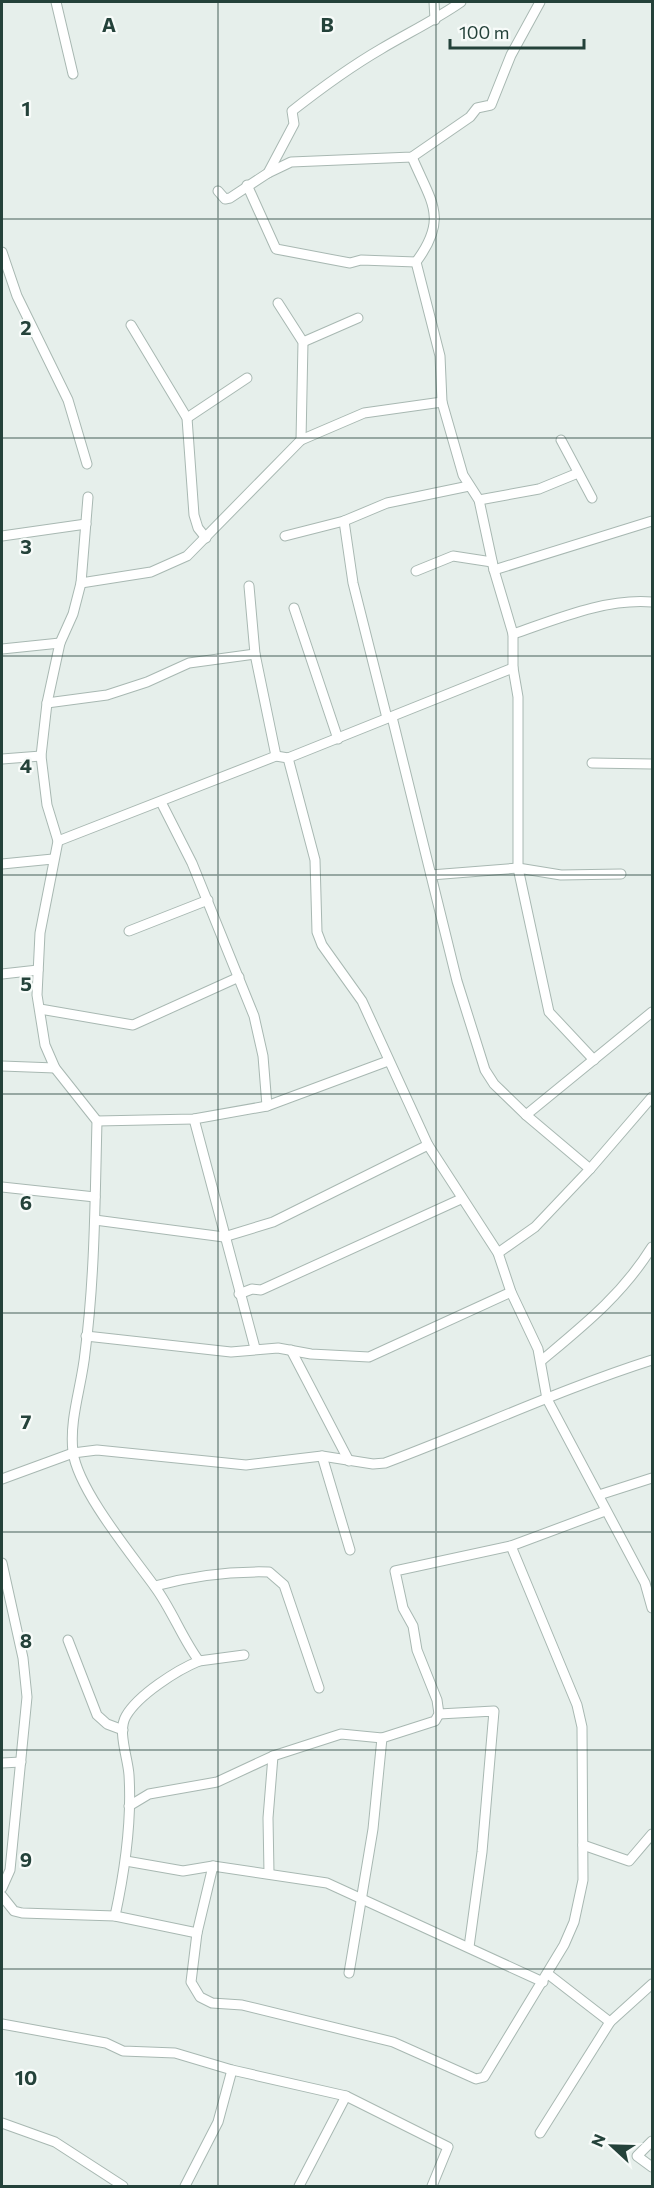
<svg xmlns="http://www.w3.org/2000/svg" width="654" height="2188" font-family="Commissioner,sans-serif">
<rect width="100%" height="100%" fill="#e6efeb"/>
<g fill="none" stroke-linecap="round" stroke-linejoin="round">
<defs>
<g id="street">
<polyline points="56,2 73,74"/>
<polyline points="434,2 435,20"/>
<path d="M 412,157 C 431,202 449,218 416,262 L 440,356 L 442,402 L 463,475 L 479,500 L 494,570 L 513,634 L 513,668 L 518,697 L 518,868 L 549,1012 L 594,1060"/>
<polyline points="268,173 291,162 412,157 470,117 477,108 491,105 511,55 540,2"/>
<polyline points="247,185 276,249 350,263 361,260 416,262"/>
<path d="M 218,191 L 225,199 L 230,198 L 268,173 L 294,124 L 292,111 C 320,89 350,67 381,49 C 408,33 435,20 461,2"/>
<polyline points="2,252 17,296 68,400 87,464"/>
<polyline points="278,303 303,342 301,440"/>
<polyline points="131,325 187,418 194,515 198,528 206,538"/>
<polyline points="303,342 358,318"/>
<polyline points="187,418 247,378"/>
<polyline points="561,440 592,498"/>
<path d="M 88,497 L 81,583 L 73,614 L 60,643 L 47,703 L 41,756 L 47,805 L 58,841 L 40,933 L 37,995 L 45,1045 L 55,1068 L 97,1121 C 95,1198 95,1276 85,1353 C 82,1385 69,1419 73,1452 C 78,1490 132,1555 155,1587 C 172,1610 182,1638 199,1661 C 177,1670 138,1695 126,1716 C 117,1731 128,1758 129,1775 C 132,1823 125,1870 115,1916"/>
<polyline points="479,500 539,489 578,473"/>
<polyline points="344,521 353,583 387,718"/>
<polyline points="2,536 86,524"/>
<polyline points="285,536 344,521 387,503 469,486"/>
<polyline points="494,570 652,521"/>
<polyline points="416,571 453,556 492,562"/>
<polyline points="81,583 151,572 187,556 301,440 364,413 442,402"/>
<polyline points="249,586 255,654 276,756"/>
<polyline points="294,608 338,739"/>
<path d="M 513,634 C 557,619 606,598 652,602"/>
<polyline points="2,649 60,643"/>
<polyline points="47,703 107,695 147,682 189,663 255,654"/>
<polyline points="392,717 457,981 485,1070 494,1084 526,1115 590,1169"/>
<polyline points="288,758 315,860 317,932 322,945 362,1001 428,1145 498,1253 511,1292 538,1349 547,1399 645,1583 652,1608"/>
<polyline points="2,759 41,756"/>
<polyline points="592,763 652,764"/>
<polyline points="161,802 192,863 254,1016 263,1056 267,1106"/>
<polyline points="58,841 276,756 288,758 513,668"/>
<polyline points="2,864 53,859"/>
<polyline points="431,875 518,868 561,875 621,874"/>
<polyline points="129,931 208,900"/>
<polyline points="2,974 38,970"/>
<polyline points="40,1009 133,1025 239,977"/>
<polyline points="2,1066 55,1068"/>
<polyline points="526,1115 652,1012"/>
<polyline points="194,1119 255,1348"/>
<polyline points="97,1121 194,1119 267,1106 388,1061"/>
<polyline points="2,1187 95,1197"/>
<polyline points="95,1220 224,1237 273,1222 428,1145"/>
<polyline points="498,1253 535,1227 590,1169 652,1097"/>
<polyline points="239,1294 252,1289 261,1290 461,1199"/>
<polyline points="86,1336 231,1352 278,1348 311,1354 369,1357 511,1292"/>
<polyline points="291,1350 349,1461"/>
<path d="M 541,1361 C 584,1325 622,1295 652,1247"/>
<polyline points="322,1456 350,1550"/>
<path d="M 2,1479 L 73,1453 L 97,1450 L 246,1465 L 322,1456 L 373,1464 L 385,1463 C 474,1430 561,1389 652,1360"/>
<polyline points="599,1495 652,1478"/>
<polyline points="2,1563 23,1658 27,1697 10,1870 2,1888"/>
<path d="M 155,1586 C 194,1575 229,1571 269,1572 L 284,1585 L 319,1688"/>
<polyline points="68,1640 97,1715 107,1724 123,1730"/>
<polyline points="199,1661 244,1655"/>
<polyline points="439,1714 494,1711 482,1852 469,1947"/>
<polyline points="2,1763 21,1762"/>
<polyline points="129,1806 149,1794 217,1782 273,1756 341,1734 382,1738 435,1721 439,1714 437,1700 417,1650 413,1626 403,1608 395,1571 511,1546 605,1511"/>
<polyline points="583,1845 629,1861 652,1834"/>
<polyline points="126,1861 183,1871 213,1866 327,1883 543,1982"/>
<polyline points="213,1866 197,1933 191,1982 200,1997 212,2003 242,2005 393,2042 476,2079 484,2077 564,1945 574,1922 583,1880 582,1727 577,1705 511,1546"/>
<polyline points="269,1873 268,1818 273,1756"/>
<polyline points="2,1896 14,1911 22,1913 115,1916 197,1933"/>
<polyline points="349,1973 373,1829 382,1738"/>
<polyline points="548,1974 610,2022"/>
<polyline points="2,2024 106,2043 123,2051 175,2053 232,2070 346,2096 448,2147 432,2186"/>
<polyline points="2,2123 55,2142 123,2186"/>
<polyline points="540,2133 610,2022 652,1984"/>
<polyline points="652,2141 637,2156 652,2167"/>
<polyline points="185,2186 218,2122 232,2070"/>
<polyline points="299,2186 346,2096"/>
</g>
</defs>
<use href="#street" stroke="#a8b8b2" stroke-width="11"/>
<use href="#street" stroke="#fff" stroke-width="9"/>
</g>
<path fill="none" stroke="#24423a" stroke-width="1.5" stroke-opacity="0.55" d="M 218,2 L 218,2186M 436,2 L 436,2186M 2,219 L 652,219M 2,438 L 652,438M 2,656 L 652,656M 2,875 L 652,875M 2,1094 L 652,1094M 2,1313 L 652,1313M 2,1532 L 652,1532M 2,1750 L 652,1750M 2,1969 L 652,1969"/>
<g font-size="20" text-anchor="middle" font-weight="bold" fill="#24423a" stroke="#f7fbf9" stroke-width="4.5" stroke-linejoin="round" paint-order="stroke">
<text x="109" y="32">A</text>
<text x="327" y="32">B</text>
<text x="26" y="116">1</text>
<text x="26" y="335">2</text>
<text x="26" y="554">3</text>
<text x="26" y="773">4</text>
<text x="26" y="991">5</text>
<text x="26" y="1210">6</text>
<text x="26" y="1429">7</text>
<text x="26" y="1648">8</text>
<text x="26" y="1867">9</text>
<text x="26" y="2085">10</text>
</g>
<rect width="654" height="2188" fill="none" stroke="#24423a" stroke-width="6"/>
<g transform="translate(612 2146) rotate(292)" stroke="#f7fbf9" stroke-width="4.5" paint-order="stroke">
<path d="M0-4.5L10 22L0 15L-10 22Z" fill="#24423a"/>
<text y="-9" font-size="16" font-weight="bold" text-anchor="middle" fill="#24423a">N</text>
</g>
<path d="M450 39v9h134v-9" fill="none" stroke="#24423a" stroke-width="3"/>
<text x="459" y="39" font-size="18" fill="#24423a" stroke="#f7fbf9" stroke-width="4.5" paint-order="stroke">100 m</text>
</svg>
